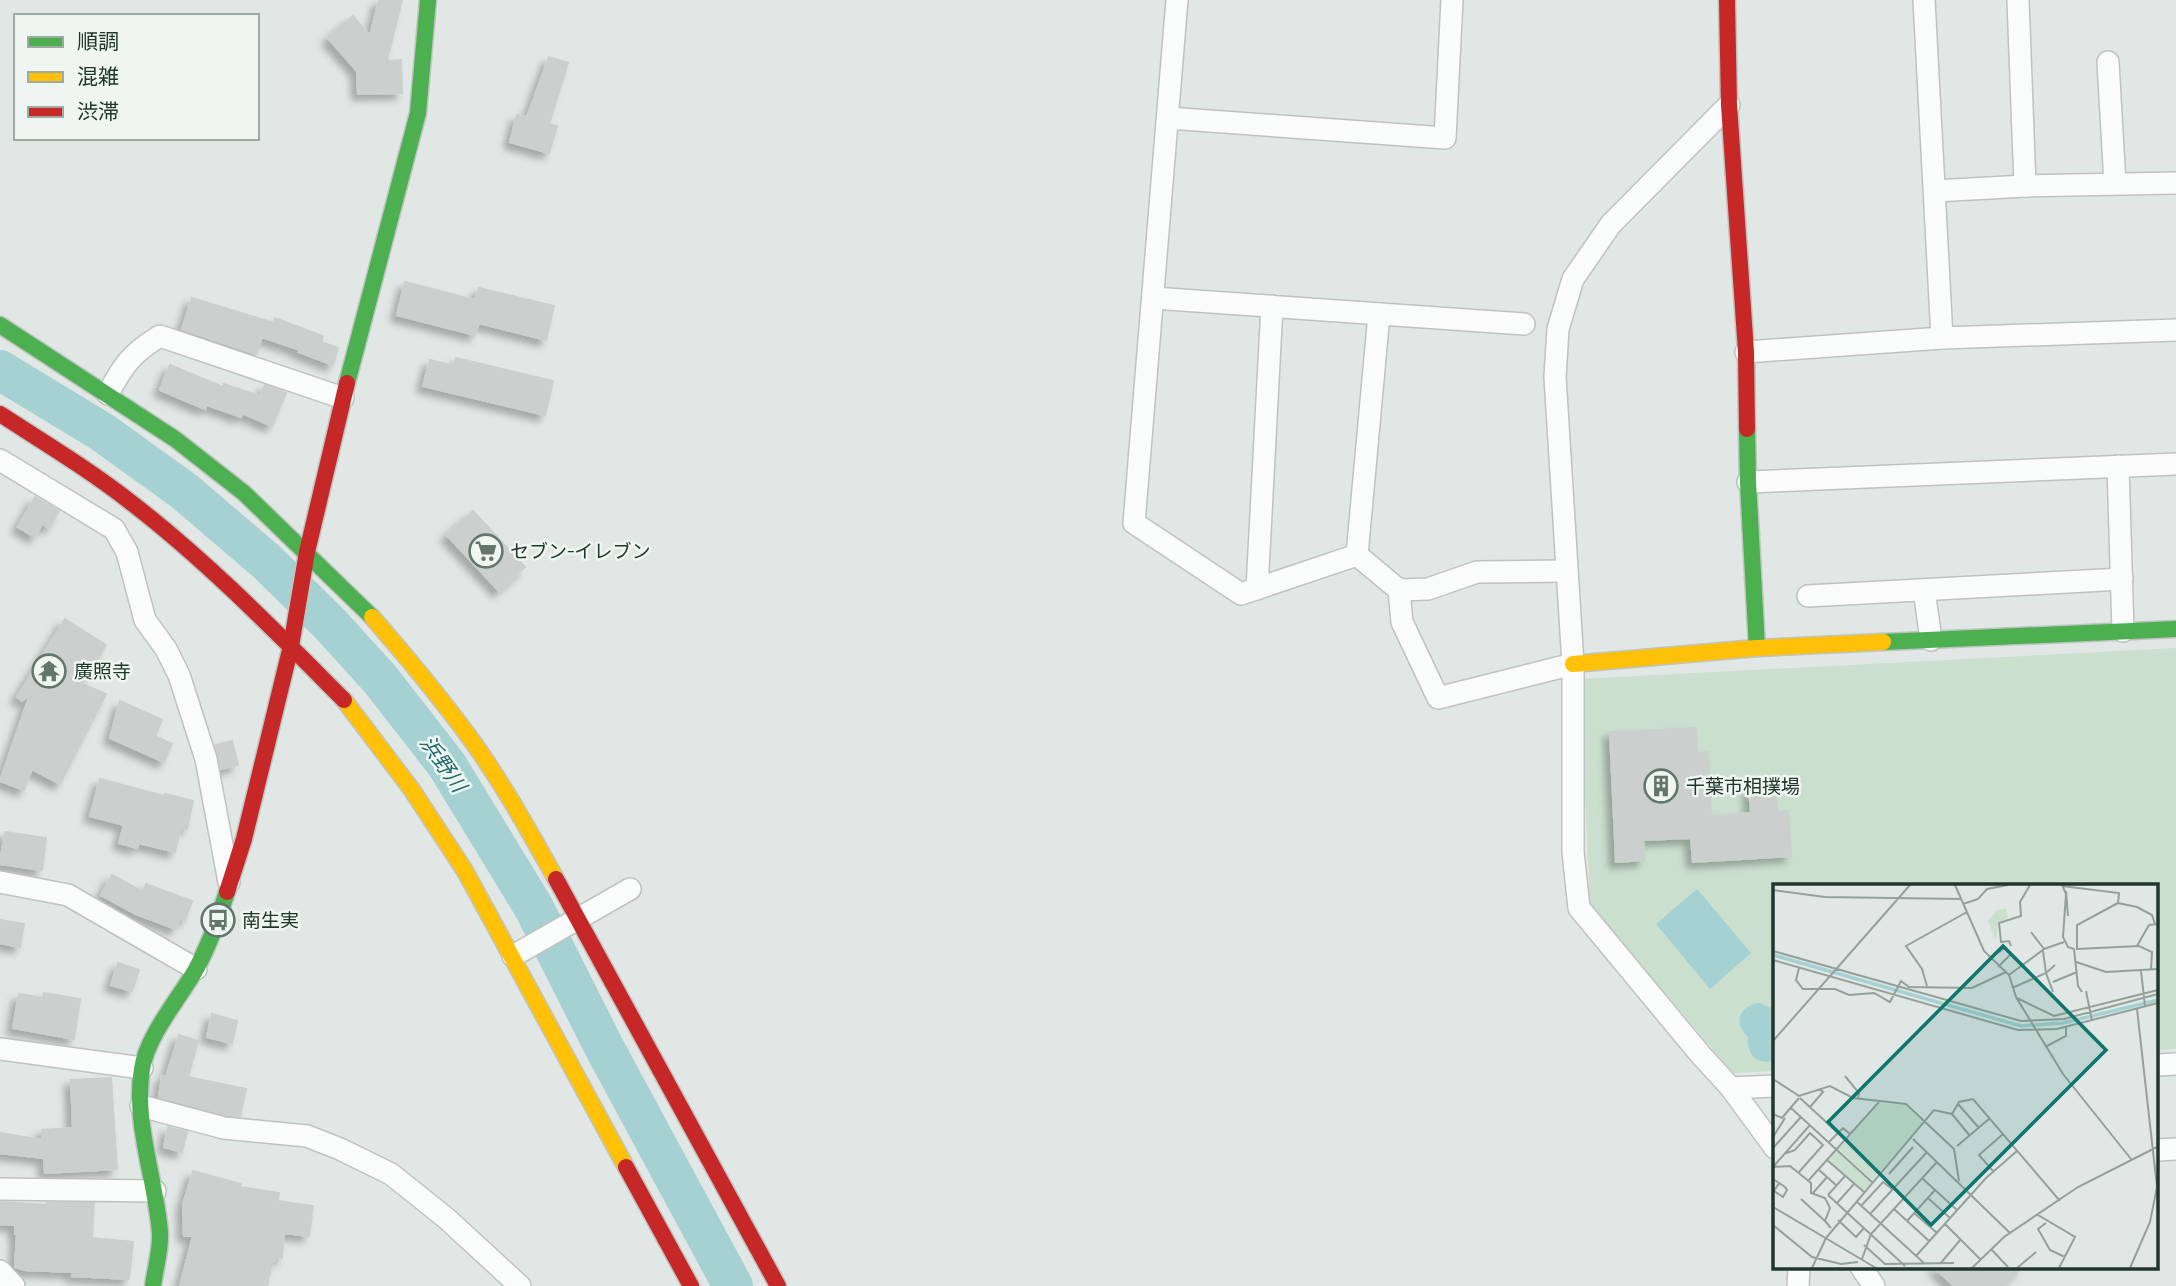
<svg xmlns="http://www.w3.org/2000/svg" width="2176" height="1286" font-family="Barlow,'Noto Sans JP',sans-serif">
<defs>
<filter id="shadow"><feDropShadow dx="-6" dy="6" stdDeviation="3.5" flood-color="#0004"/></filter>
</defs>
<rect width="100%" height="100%" fill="#e1e7e4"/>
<polygon fill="#cbdfcf" points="2176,648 2176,1049 2157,1050 2157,885 1775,885 1775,1071 1733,1073 1590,905 1580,679"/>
<g fill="#a5d1d2">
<polygon points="1697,889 1751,953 1710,989 1656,924"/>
<path d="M 1759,1003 L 1773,1009 L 1775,1015 L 1775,1060 C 1758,1066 1746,1055 1748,1037 C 1733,1023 1739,1006 1759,1003 Z"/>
</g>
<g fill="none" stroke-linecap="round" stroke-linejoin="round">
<polyline stroke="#a5d1d2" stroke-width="40" points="0,370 102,432 184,491 267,562 330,624 380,679 447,765 534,908 604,1047 733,1286"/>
</g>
<g fill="#cbd0ce" stroke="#cad0cd" stroke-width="2" filter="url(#shadow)">
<polygon points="379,0 402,0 387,61 401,60 402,93 358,94 357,71 328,38 353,16 370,36"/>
<polygon points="549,57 568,63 549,124 557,126 549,153 510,142 517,115 527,117"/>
<polygon points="405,282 475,300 479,288 554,306 546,340 479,323 475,335 397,315"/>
<polygon points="192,298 274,323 275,318 323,336 321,342 338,348 333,365 299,352 300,350 262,337 256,354 182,329"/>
<polygon points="456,358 553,381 545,415 423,386 430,360 454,366"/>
<polygon points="170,365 223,387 224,384 260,396 265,385 286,393 272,426 242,413 241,417 207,405 205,409 160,390"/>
<polygon points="35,497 59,511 49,528 42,524 35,537 18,527"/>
<polygon points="473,511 525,567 499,591 447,535"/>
<polygon points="65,619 106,645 82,684 106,694 60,784 32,769 24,790 0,781 30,694 22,701 17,697"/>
<polygon points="120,701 162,720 155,736 172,744 164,762 110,738"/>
<polygon points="1696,728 1697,753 1708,752 1711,816 1751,813 1749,790 1776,788 1777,812 1788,811 1791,856 1693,862 1691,838 1643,840 1644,860 1616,862 1610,732"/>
<polygon points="232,741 238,765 221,769 216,745"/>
<polygon points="100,779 164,796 165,794 193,801 187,829 181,827 175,852 139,843 137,848 119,843 124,825 90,816"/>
<polygon points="5,832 46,838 42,870 0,864"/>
<polygon points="112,875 143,892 146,884 192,901 185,920 180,918 176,929 136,914 101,895"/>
<polygon points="0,920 24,924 20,947 0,943"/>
<polygon points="118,963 139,970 132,991 111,985"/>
<polygon points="44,993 80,999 74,1039 13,1028 19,994 43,998"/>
<polygon points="212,1014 237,1021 232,1043 207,1037"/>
<polygon points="179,1035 198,1041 188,1077 246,1089 240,1116 226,1115 159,1097 162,1076 166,1077"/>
<polygon points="111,1078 117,1169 45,1173 44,1158 0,1153 0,1133 42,1140 42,1130 73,1128 71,1080"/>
<polygon points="168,1127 187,1132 182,1152 164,1147"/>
<polygon points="193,1171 241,1184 240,1187 279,1193 278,1201 313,1206 309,1236 284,1233 282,1258 275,1257 274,1262 272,1262 267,1286 180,1286 193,1236 184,1236 183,1205"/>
<polygon points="0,1202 47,1205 47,1203 94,1203 92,1238 133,1242 129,1279 72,1276 73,1272 25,1270 15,1267 17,1234 15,1234 15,1225 0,1224"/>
<polygon points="1934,1267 2022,1267 2003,1286 1954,1286"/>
</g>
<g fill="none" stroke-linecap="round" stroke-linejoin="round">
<defs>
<g id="street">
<polyline points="1177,0 1134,523 1241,594 1357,555"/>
<polyline points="1924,0 1942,338"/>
<polyline points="2018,0 2025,186"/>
<polyline points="2108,62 2115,184"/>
<polyline points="1729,105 1611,224 1573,279 1558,329 1555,377 1573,664 1573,852 1579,908 1700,1054 1731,1088 1775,1148"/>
<polyline points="1168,118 1445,138 1452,0"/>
<polyline points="1935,191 2025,186 2176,183"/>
<polyline points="1153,298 1524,324"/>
<polyline points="1746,352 1942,338 2176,330"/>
<path d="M 108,394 C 123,365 132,353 160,336 L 343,398"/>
<polyline points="0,460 114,529 127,552 145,620 166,649 179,675 206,759 229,882"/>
<polyline points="2118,466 2123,631"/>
<polyline points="1748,482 2176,464"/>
<polyline points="1357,555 1399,590 1402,622 1438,698 1573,664"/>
<polyline points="1357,555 1379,314"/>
<polyline points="1257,589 1272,306"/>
<polyline points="1399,590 1428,589 1477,572 1567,571"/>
<polyline points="1924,590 1931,640"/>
<polyline points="1808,596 2122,579"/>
<polyline points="0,882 68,895 196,969"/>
<polyline points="513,956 630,889"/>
<polyline points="0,1049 142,1068"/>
<polyline points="2157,1065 2176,1064"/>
<polyline points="1731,1088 1775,1086"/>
<polyline points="141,1106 224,1128 307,1136 340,1149 391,1174 446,1218 520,1286"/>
<polyline points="2157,1150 2176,1149"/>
<polyline points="0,1189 155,1191"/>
<polyline points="1861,1267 1874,1286"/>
<polyline points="0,1271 14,1286"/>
<polyline points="1798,1286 1799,1267"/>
</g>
<g id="fast">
<polyline points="0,325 175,439 244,493 372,617"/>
<polyline points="347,383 418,113 428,0"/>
<polyline points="1747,429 1748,482 1757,648"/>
<polyline points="1883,642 2176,629"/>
<path d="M 153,1286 C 155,1269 161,1250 160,1233 C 156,1180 133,1123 142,1069 C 147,1036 178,1000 195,971 C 209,946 218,919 227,892"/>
</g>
<g id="slow">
<path d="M 372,617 C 406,656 439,696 470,738 C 502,782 529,831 556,879"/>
<polyline points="1573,664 1757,648 1883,642"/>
<polyline points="344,700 412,790 465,871 626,1167"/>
</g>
<g id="jam">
<polyline points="1727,0 1729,105 1746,352 1747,429"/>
<path d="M 0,414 C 45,443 91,471 133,504 C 209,563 276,632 344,700"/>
<polyline points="556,879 778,1286"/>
<polyline points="227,892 244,839 291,646 307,552 347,383"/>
<polyline points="626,1167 691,1286"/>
</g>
</defs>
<use href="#street" stroke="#bec3c1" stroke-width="24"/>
<use href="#fast" stroke="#bec4c1" stroke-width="19"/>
<use href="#slow" stroke="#bec4c1" stroke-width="19"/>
<use href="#jam" stroke="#bec4c1" stroke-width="19"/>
<use href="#street" stroke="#fafbfb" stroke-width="21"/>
<use href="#fast" stroke="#4caf50" stroke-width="16"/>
<use href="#slow" stroke="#ffc107" stroke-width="16"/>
<use href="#jam" stroke="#c62828" stroke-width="16"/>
</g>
<defs>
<symbol id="supermarket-ring" viewBox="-11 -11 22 22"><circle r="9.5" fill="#eff6f1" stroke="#64756e" stroke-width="1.5"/><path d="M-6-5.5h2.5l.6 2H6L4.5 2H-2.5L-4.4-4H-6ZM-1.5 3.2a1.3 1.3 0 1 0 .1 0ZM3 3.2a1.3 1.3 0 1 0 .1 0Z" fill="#64756e"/></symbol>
<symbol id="temple-ring" viewBox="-11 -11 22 22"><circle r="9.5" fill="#eff6f1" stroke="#64756e" stroke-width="1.5"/><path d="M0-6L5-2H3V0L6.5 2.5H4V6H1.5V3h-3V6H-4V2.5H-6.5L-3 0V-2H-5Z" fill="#64756e"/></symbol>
<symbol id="building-ring" viewBox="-11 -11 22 22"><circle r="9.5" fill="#eff6f1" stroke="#64756e" stroke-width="1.5"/><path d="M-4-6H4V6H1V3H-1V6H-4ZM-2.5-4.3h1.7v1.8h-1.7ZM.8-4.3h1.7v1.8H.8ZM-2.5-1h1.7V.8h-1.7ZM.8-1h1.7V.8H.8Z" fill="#64756e"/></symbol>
<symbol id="bus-ring" viewBox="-11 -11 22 22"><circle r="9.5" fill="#eff6f1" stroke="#64756e" stroke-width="1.5"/><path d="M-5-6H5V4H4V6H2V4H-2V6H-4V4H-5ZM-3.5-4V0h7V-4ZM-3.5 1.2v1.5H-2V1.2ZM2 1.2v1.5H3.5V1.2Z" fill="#64756e"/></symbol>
</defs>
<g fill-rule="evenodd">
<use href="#supermarket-ring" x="467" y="532" width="38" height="38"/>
<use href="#temple-ring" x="30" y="652" width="38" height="38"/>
<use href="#building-ring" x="1642" y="767" width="38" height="38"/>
<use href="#bus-ring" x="199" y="901" width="38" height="38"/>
</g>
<g text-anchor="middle" stroke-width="5" stroke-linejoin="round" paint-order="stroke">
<g font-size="19" fill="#21372e" stroke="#eff6f1" text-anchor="start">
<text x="510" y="558">セブン-イレブン</text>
<text x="74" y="678">廣照寺</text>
<text x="1686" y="793">千葉市相撲場</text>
<text x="242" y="927">南生実</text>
</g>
<g font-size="21" font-style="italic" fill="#216a6d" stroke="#eff6f1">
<text transform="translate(443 764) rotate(55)" y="7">浜野川</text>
</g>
</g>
<g transform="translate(1773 884)">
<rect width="385" height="385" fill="#e1e7e4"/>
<path d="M 233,25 L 235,34 L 225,38 L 223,57 L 215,37 L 224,26 ZM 107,219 L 132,221 L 151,238 L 99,296 L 66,265 ZM 64,267 L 98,298 L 90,307 L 56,276 Z" fill="#cbdfcf"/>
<path fill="none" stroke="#a5d1d2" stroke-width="3.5" d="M 0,71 L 248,142 L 290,139 L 385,116"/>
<path fill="none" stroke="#94a19b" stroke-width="2" d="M 182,1 L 211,67 L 236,91 L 243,113 L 290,190 L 358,275M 289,1 L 293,10 L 290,53 L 295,63 L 301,65 L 305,102 L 309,108M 289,2 L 346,9 L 345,19 L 304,41 L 304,65 L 366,62 L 379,68 L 378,86M 0,6 L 52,13 L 189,15M 293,7 L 295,32M 345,19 L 364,23 L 379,31 L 382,40M 190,20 L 205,15 L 214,5 L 235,1M 238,62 L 236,57 L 228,58 L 226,39 L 248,32 L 247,18 L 257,1M 364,62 L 376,41 L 385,40M 271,65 L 291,58M 0,67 L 248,137 L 291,135 L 385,110M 217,74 L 232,64 L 238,70 L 225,83M 0,76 L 245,146 L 284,145 L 385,119M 303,78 L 333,88 L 385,85M 26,84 L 23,96 L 30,105 L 62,105 L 76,111 L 101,109 L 117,118 L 128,97 L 136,103 L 199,104 L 233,88M 368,87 L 372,122M 236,91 L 271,65 L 258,48M 280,98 L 304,88M 154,102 L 149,85 L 133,62 L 194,28M 239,104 L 273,89 L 270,67M 313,107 L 319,137M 280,108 L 273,89 L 282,81M 244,114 L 281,132 L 385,106M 0,157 L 137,1M 274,162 L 293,152 L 293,143M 72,192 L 86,209 L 85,214M 0,195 L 26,212 L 57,202 L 80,214 L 133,220 L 181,265 L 186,297M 27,214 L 65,249M 185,220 L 206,244M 37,223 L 50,208 L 47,205M 18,224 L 100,299M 0,230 L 9,234 L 26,214M 179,230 L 186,218 L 200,215 L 287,317M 0,253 L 12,234M 140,255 L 237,349M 56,258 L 70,244 L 77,250M 184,262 L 216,235M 0,264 L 28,233M 11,270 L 22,266 L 37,249 L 50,261 L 26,288M 54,276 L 91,308M 0,283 L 17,282 L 38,299 L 38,309 L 52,314 L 57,324 L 52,337 L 58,344M 0,283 L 37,241M 45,285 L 64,302M 220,287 L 206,271 L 230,250M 116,290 L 140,263M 0,295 L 12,303 L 14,306 L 10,313 L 1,307 L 6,299M 150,295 L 184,326M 35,297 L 106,218M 40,309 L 54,293M 55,311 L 132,382M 55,311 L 72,292M 155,314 L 177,334M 28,315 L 52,337M 83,317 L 152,380M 64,319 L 81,300M 88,322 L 110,298 L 119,305M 0,323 L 103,384M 121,325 L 156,357M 141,329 L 164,349M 97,330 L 154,268M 265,331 L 302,353 L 286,384M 65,336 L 83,353 L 91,344M 134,337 L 162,306M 273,339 L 265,345 L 277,366 L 292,373M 172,340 L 208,376M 0,341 L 39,373 L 68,380 L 85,378M 53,354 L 161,226 L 179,230 L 197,252M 91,361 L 112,380 L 181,379M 218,365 L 235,383M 143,372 L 213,294 L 244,267M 89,375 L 98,350 L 164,278M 167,380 L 188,355M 39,384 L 53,354M 199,384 L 231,353 L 305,303 L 384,263M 244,384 L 263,368M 357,384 L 377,338 L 384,303 L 364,125"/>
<path fill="#0f766e" fill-opacity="0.15" stroke="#0f766e" stroke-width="3.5" d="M 230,62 L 333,166 L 158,341 L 55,238 Z"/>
<rect width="385" height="385" fill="none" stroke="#21372e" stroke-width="3.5"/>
</g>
<rect x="14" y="14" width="245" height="126" fill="#eff6f1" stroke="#9daaa3" stroke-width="2"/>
<rect x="28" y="37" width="35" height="10" fill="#4caf50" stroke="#9daaa3" stroke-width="2"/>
<text x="77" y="49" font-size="21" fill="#21372e">順調</text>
<rect x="28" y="72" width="35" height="10" fill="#ffc107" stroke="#9daaa3" stroke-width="2"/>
<text x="77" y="84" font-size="21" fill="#21372e">混雑</text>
<rect x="28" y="107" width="35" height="10" fill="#c62828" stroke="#9daaa3" stroke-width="2"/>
<text x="77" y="119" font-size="21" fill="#21372e">渋滞</text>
</svg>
